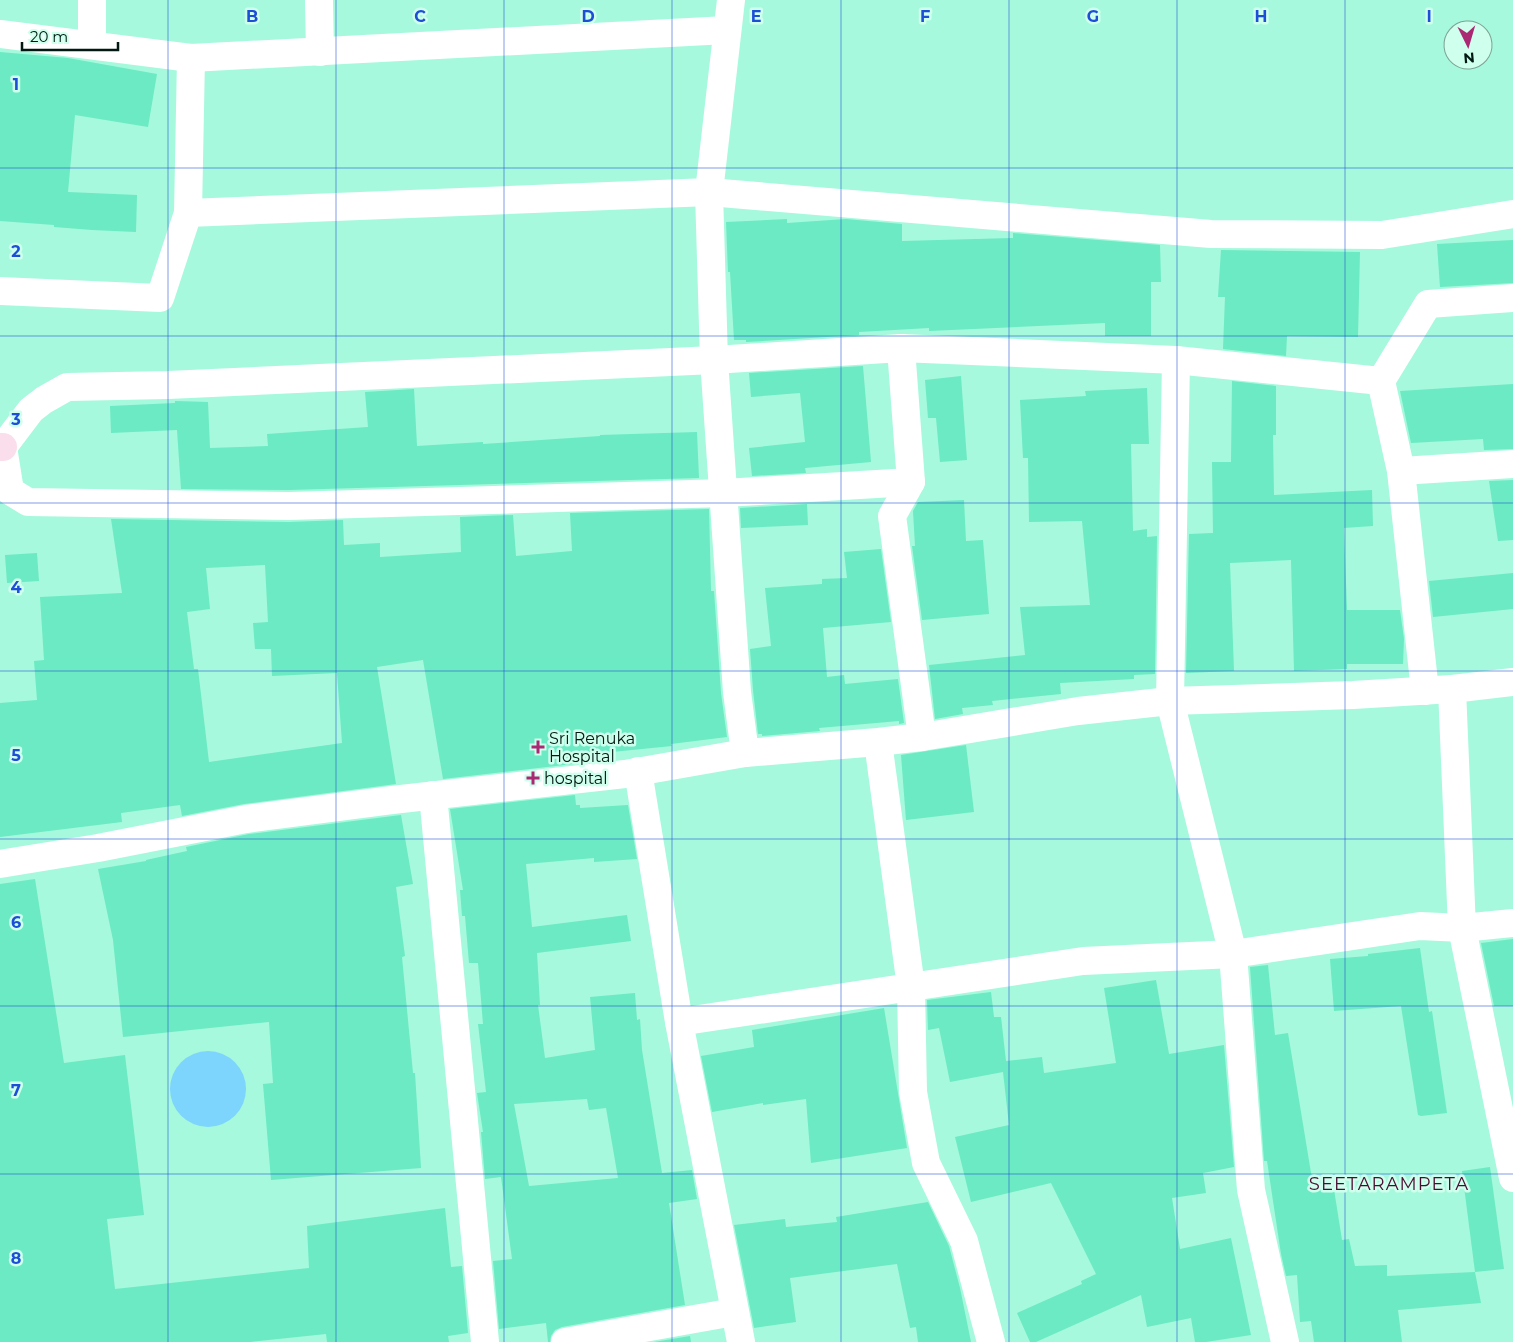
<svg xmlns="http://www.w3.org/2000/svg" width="1513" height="1342" font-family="Montserrat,sans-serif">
<rect width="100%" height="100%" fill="#a6f9dc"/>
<circle fill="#7dd4fd" cx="208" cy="1089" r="38"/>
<g fill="#6beac3" fill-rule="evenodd">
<polygon points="0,52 68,58 157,74 148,127 75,115 68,192 137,195 136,232 92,230 54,227 54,225 0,221"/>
<polygon points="787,219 787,223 846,219 902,224 902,241 1013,238 1013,233 1160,245 1161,282 1151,282 1151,336 1105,336 1105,323 929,331 929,328 859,332 859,335 746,342 746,340 734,340 730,272 728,272 726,222"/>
<polygon points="1513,240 1513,283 1440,287 1437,244"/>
<polygon points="1221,250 1360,252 1358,337 1287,336 1286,356 1223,349 1225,297 1218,297"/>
<polygon points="863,366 871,462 805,468 806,473 752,476 749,448 805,442 800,393 751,397 749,373"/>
<polygon points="961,376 967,460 940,462 936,418 928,418 925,380"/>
<polygon points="1232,381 1276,386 1276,435 1273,435 1274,495 1372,490 1373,526 1344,528 1347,610 1400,610 1404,639 1403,664 1347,664 1347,669 1294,671 1291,560 1230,563 1234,671 1186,673 1189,534 1213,533 1212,462 1231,462"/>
<polygon points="1513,384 1513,449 1484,450 1483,439 1411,443 1400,391"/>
<polygon points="1147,388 1149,444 1131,444 1133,531 1147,529 1147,537 1157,536 1155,674 1134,675 1134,679 1060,683 1061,694 992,701 993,705 962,708 963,714 935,719 929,665 1025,655 1020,607 1090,605 1082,521 1029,522 1028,458 1023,458 1020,400 1086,396 1085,391"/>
<polygon points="414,389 417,446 483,442 483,444 600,436 600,435 697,432 699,478 289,490 181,489 177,430 111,433 110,406 175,403 175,401 208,402 210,448 268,446 267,434 368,427 365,392"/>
<polygon points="1513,480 1513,540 1498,541 1489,481"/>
<polygon points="964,500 966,541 983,540 989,614 922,620 912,546 915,546 913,511 918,502"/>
<polygon points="807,504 808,525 741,528 740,508"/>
<path d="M 709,509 L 711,591 L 714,591 L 721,693 L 727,737 L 671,744 L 672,746 L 572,756 L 573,764 L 443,779 L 423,660 L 377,667 L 396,784 L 244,804 L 182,816 L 180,805 L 121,813 L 122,822 L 0,837 L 0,703 L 37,700 L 34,661 L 44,660 L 40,597 L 122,593 L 111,519 L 289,522 L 343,520 L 344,545 L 380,543 L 380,557 L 461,552 L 460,517 L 513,515 L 516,556 L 572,551 L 570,513 ZM 265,565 L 268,622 L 253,623 L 255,649 L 271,649 L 272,676 L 337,673 L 342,743 L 209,762 L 198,669 L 194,669 L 187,612 L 210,609 L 206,568 Z"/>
<polygon points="881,549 891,622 823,628 827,677 844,675 845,684 898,679 904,723 899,724 899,721 819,728 820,731 762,736 762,734 758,734 753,690 750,649 771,646 765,588 822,584 822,579 847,578 844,552"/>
<polygon points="37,553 39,581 7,583 5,555"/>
<polygon points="1513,573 1513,609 1433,617 1429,581"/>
<polygon points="966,745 974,812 906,820 901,755"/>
<path d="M 575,795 L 576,805 L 580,805 L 580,808 L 628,805 L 637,859 L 594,862 L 594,858 L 526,864 L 532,927 L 627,915 L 631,941 L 537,953 L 540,1005 L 538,1005 L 545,1058 L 595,1050 L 590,997 L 635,993 L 637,1020 L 640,1019 L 642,1050 L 662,1173 L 692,1170 L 697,1199 L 669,1203 L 685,1305 L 562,1327 L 555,1330 L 551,1336 L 550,1342 L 548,1342 L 546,1323 L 499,1329 L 493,1261 L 512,1259 L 501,1177 L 485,1179 L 481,1132 L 483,1132 L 477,1093 L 486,1092 L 478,1024 L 483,1024 L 478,963 L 469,963 L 465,916 L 462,916 L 460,890 L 463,890 L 450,809 ZM 587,1099 L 589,1110 L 606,1108 L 618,1178 L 529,1186 L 514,1104 Z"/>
<polygon points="401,815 413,884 396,887 405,956 402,957 413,1073 415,1073 421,1168 271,1180 263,1084 273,1083 269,1022 123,1037 113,940 98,869 146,861 146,860 187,851 186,847 249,834"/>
<polygon points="35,879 64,1063 125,1055 144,1215 107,1219 115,1289 309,1268 307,1226 445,1208 451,1267 462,1266 468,1333 448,1336 449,1342 327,1342 326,1334 250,1342 0,1342 0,884"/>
<polygon points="1513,939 1513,1006 1494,1006 1481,943"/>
<polygon points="1420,948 1429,1012 1432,1011 1447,1113 1421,1116 1418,1115 1401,1006 1334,1011 1330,959 1368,956 1368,954"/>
<polygon points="1268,965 1275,1035 1288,1033 1313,1185 1333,1183 1342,1240 1349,1239 1355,1266 1387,1265 1387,1276 1475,1272 1481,1303 1398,1310 1402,1342 1314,1342 1311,1321 1300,1322 1297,1275 1286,1276 1281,1254 1267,1161 1264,1161 1250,967"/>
<polygon points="1156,980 1169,1054 1224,1045 1234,1167 1203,1173 1206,1193 1172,1198 1180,1249 1231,1238 1251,1335 1206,1342 1195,1342 1191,1318 1147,1327 1141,1295 1036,1342 1030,1342 1017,1313 1082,1284 1081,1281 1096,1274 1051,1183 971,1202 955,1137 1009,1125 1003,1072 950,1082 939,1028 928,1030 927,1000 991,992 994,1017 1001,1017 1006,1061 1042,1057 1044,1073 1116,1063 1104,988"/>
<polygon points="884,1008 907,1148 811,1163 806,1099 763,1105 763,1103 712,1112 701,1056 754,1047 752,1030"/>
<polygon points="1490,1167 1504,1269 1475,1272 1462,1171"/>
<polygon points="928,1202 949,1246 960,1288 971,1342 918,1342 916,1327 910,1328 897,1264 790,1278 796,1322 754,1328 734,1225 785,1219 786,1227 837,1222 836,1217"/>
<polygon points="690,1336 691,1342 654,1342"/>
</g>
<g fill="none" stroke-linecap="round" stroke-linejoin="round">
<g stroke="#fff" stroke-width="28">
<polyline points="92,0 92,45"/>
<polyline points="319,0 320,52"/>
<polyline points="731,0 709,192 714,360 737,692 745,753"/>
<polyline points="0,34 191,58 727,30"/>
<polyline points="188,213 709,192 1211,234 1382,235 1513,214"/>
<polyline points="0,291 160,298 188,213 191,58"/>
<polyline points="901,348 911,482 892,516 922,737"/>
<polyline points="1176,360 1170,701 1233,954 1251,1190 1285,1342"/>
<polyline points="1401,471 1513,464"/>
<polyline points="911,482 724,493 289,506 28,502 10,491 3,447 31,410 44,400 67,387 168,385 714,360 901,348 1176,360 1381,381"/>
<polyline points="1452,689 1462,928 1513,1178"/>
<polyline points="1425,691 1401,471 1381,381 1428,304 1513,298"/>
<polyline points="878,742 911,987 913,1092 926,1163 964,1241 991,1342"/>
<polyline points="638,771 679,1022 1083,961 1233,954 1420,926 1462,928 1513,923"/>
<polyline points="433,795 485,1342"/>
<polyline points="0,864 98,848 246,819 392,800 625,774 745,753 878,742 922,737 1078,711 1170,701 1353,695 1452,689 1513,682"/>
<polyline points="679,1022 741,1342"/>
<polyline points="565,1342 734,1312"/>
</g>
<polyline stroke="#fbdeeb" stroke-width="28" points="0,447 3,447"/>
</g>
<path fill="none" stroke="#1d4ed8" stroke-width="1" stroke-opacity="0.55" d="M 168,0 L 168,1342M 336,0 L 336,1342M 504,0 L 504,1342M 672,0 L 672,1342M 841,0 L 841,1342M 1009,0 L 1009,1342M 1177,0 L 1177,1342M 1345,0 L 1345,1342M 0,168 L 1513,168M 0,336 L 1513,336M 0,503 L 1513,503M 0,671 L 1513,671M 0,839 L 1513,839M 0,1006 L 1513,1006M 0,1174 L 1513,1174"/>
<g fill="#ab2873" stroke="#cfffed" stroke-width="2">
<path d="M535.5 739.5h5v5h5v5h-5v5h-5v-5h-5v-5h5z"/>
<path d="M530.5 770.5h5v5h5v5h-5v5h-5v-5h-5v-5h5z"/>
</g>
<g text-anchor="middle" stroke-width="5" stroke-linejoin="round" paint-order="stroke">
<g font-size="16" fill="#011912" stroke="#cfffed" text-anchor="start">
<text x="549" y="744">Sri Renuka<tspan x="549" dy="18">Hospital</tspan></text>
<text x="544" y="784">hospital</text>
</g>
<g font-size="18" letter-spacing="1" fill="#4a0c30" stroke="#cfffed">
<text x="1389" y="1190">SEETARAMPETA</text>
</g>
</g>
<g font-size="16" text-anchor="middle" font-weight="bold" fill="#1d4ed8" stroke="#cfffed" stroke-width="5" stroke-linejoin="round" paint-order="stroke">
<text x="252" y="22">B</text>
<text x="420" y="22">C</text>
<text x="588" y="22">D</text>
<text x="756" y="22">E</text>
<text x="925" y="22">F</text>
<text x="1093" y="22">G</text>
<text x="1261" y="22">H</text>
<text x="1429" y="22">I</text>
<text x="16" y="90">1</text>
<text x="16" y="257">2</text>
<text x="16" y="425">3</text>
<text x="16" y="593">4</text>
<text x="16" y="761">5</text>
<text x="16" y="928">6</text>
<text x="16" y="1096">7</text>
<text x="16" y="1264">8</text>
</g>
<g transform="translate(1468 45) rotate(175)"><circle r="24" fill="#cfffed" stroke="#7da395"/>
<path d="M0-4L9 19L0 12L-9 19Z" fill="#ab2873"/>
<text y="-8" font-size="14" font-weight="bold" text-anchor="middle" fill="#011912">N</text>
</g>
<path d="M22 42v8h96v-8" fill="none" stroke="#011912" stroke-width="2.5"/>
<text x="30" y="42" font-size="15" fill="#011912" stroke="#cfffed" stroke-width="4" paint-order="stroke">20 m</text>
</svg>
